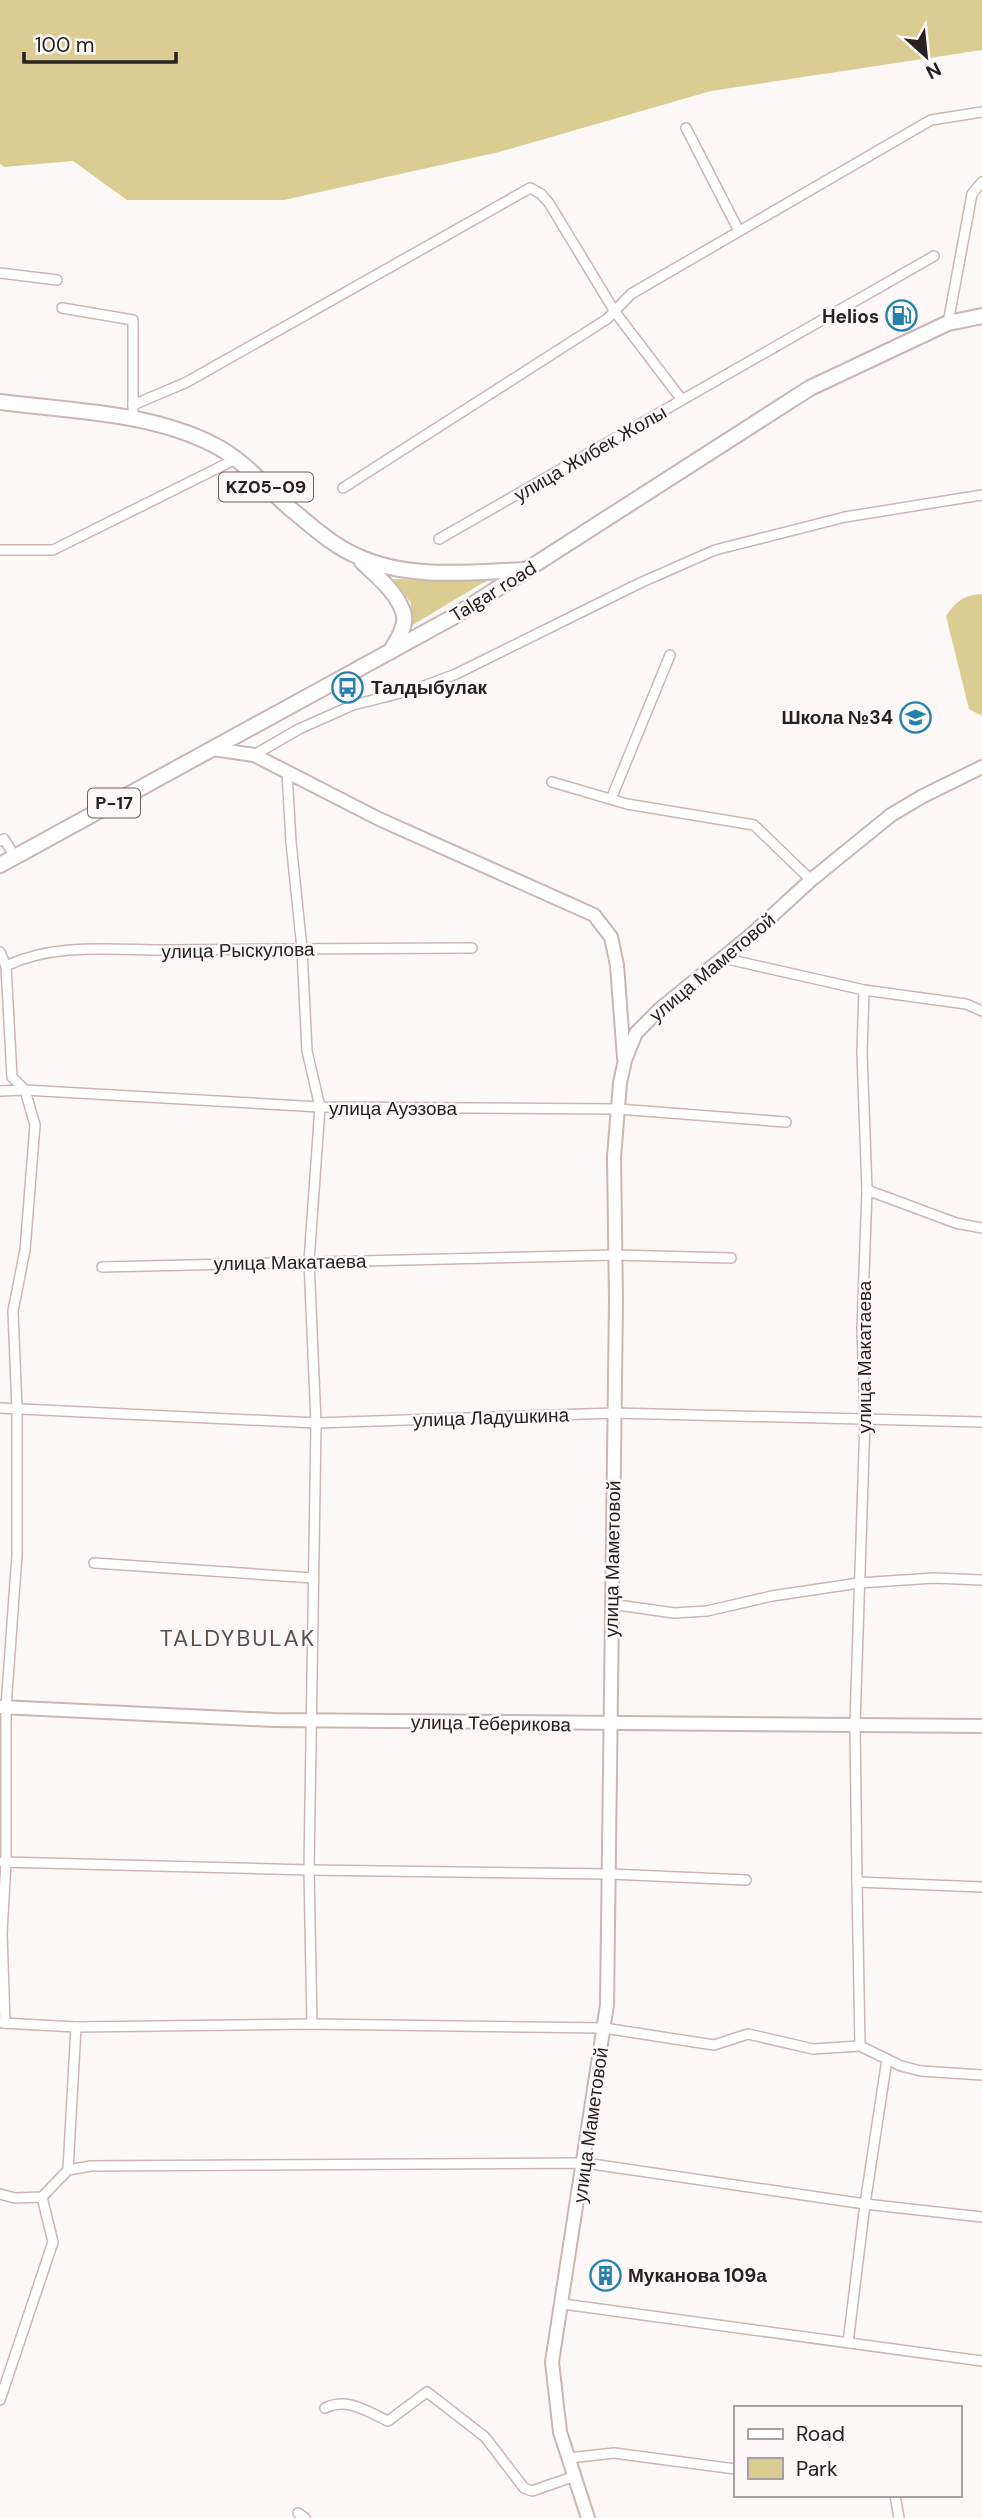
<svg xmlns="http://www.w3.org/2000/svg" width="982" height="2518" font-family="'DM Sans',sans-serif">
<rect width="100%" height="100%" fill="#fcf8f7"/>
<g fill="#dbcc91">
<polygon points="0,0 982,0 982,50 711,91 499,152 284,200 127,200 73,161 4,167 0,164"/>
<polygon points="500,575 479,585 411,626 411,603 393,579 475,581"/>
<path d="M 982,594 L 982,716 L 969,709 L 946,616 C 956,601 964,595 982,594 Z"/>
</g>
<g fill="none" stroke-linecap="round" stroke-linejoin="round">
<defs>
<g id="minor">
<polyline points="686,128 739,231"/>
<polyline points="0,273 57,280"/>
<polyline points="62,308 133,320 133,410"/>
<polyline points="948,323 972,194 982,182"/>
<polyline points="682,400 934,256"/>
<polyline points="133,405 187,382 530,188 541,194 549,203 615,312 682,400 439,539"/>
<polyline points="343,488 607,319 631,294 931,120 982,112"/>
<polyline points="0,550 53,550 236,459"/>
<polyline points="254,755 299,729 353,705 413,690 456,674 640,583 715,550 845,517 982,495"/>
<polyline points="287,772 291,842 302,949 307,1051 320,1107 309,1261 316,1423 309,1870 312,2024"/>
<polyline points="552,782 627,804 754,825 811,880"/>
<polyline points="611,799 670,655"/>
<polyline points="0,841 4,839 15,857"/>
<polyline points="0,952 6,966 12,1077 25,1090 35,1125 25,1250 13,1311 17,1409 17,1555 6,1707 6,1862 2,1933 5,2023"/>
<polyline points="723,958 864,990 966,1004 982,1011"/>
<path d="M 6,966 C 57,941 119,951 174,950 C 273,949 373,948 472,948"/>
<polyline points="864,990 862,1053 867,1190 862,1329 865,1420 855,1723 857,1882 982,1887"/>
<polyline points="0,1091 25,1090 320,1107 618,1109 786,1122"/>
<polyline points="867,1190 956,1223 982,1228"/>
<polyline points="102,1267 615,1255 731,1258"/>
<polyline points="0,1408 316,1423 614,1413 982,1422"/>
<polyline points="94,1563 313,1578"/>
<polyline points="611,1604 674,1613 707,1611 772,1596 859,1583 934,1578 982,1580"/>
<polyline points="2,1862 309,1870 610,1874 746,1880"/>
<polyline points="857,1882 860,2046 901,2066 921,2071 982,2075"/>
<polyline points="2,2023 76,2027 312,2024 604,2028 714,2045 748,2034 813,2049 860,2046"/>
<polyline points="68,2170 76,2027"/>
<polyline points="0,2194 15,2198 42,2197 68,2170 91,2166 585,2163 865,2204 982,2217"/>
<polyline points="563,2304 982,2361"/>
<polyline points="848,2343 865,2204 887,2059"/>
<polyline points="0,2400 53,2242 42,2197"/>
<path d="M 325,2408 C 348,2397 366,2411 388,2421 L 427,2392 L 485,2437 L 524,2488 L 532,2491 L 575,2476"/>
<polyline points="569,2458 614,2453 735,2469"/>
<polyline points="895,2495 899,2518"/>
<polyline points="298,2513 305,2518"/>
</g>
<g id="tertiary">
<polyline points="213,749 254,755 379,819 594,915 611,937 617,965 624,1058"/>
<polyline points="0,1707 273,1720 982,1726"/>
<polyline points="588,2518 560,2432 552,2362 607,2005 616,1300 614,1157 620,1083 625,1060 636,1033 660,1009 751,935 811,880 891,815 923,796 982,767"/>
</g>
<g id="primary">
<path d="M 0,402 C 70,411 150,412 214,445 C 244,460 266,488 292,510 C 312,526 333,546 357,556 C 409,580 469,572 525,570"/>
<path d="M 362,562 C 377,576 399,594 404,615 C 406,628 396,642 390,652"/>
<polyline points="0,865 453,617 810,388 948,323 982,316"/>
</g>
</defs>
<use href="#minor" stroke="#cab7b2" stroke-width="12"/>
<use href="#tertiary" stroke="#cab7b2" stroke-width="16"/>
<use href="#primary" stroke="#cab7b2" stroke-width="18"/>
<use href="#minor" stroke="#fff" stroke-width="9"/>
<use href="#tertiary" stroke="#fff" stroke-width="12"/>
<use href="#primary" stroke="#fff" stroke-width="14"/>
</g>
<defs>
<symbol id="fuel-ring" viewBox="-11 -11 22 22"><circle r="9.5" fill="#fcf8f7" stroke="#2480ad" stroke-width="1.5"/><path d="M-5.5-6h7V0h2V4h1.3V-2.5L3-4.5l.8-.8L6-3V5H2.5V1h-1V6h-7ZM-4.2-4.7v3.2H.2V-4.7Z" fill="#2480ad"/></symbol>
<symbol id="bus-ring" viewBox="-11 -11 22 22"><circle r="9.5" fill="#fcf8f7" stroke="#2480ad" stroke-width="1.5"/><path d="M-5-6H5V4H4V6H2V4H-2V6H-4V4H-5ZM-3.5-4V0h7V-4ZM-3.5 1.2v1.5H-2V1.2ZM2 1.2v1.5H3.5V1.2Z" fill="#2480ad"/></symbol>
<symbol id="school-ring" viewBox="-11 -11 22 22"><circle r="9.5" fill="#fcf8f7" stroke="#2480ad" stroke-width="1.5"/><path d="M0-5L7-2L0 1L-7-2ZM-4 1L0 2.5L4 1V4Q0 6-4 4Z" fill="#2480ad"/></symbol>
<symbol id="building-ring" viewBox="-11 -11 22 22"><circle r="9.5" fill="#fcf8f7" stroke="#2480ad" stroke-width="1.5"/><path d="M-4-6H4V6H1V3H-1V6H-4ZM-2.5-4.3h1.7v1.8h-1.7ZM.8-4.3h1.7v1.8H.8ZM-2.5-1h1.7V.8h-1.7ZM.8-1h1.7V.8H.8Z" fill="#2480ad"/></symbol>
</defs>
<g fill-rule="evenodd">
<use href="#fuel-ring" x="884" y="298" width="35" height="35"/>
<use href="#bus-ring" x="330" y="670" width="35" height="35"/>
<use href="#school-ring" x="898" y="700" width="35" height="35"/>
<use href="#building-ring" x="588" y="2258" width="35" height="35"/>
</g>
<g text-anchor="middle" stroke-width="5" stroke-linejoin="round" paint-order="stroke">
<g fill="#fcf8f7" stroke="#686260" stroke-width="2">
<rect x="219" y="472.5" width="94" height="29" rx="5"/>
<rect x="88" y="788.5" width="52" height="29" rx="5"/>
</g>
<g font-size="18" font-weight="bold" fill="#28211f">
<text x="266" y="493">KZ05-09</text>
<text x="114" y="809">P-17</text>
</g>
<g font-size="19" font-weight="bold" fill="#28211f" stroke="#fcf8f7" text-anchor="end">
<text x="879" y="323">Helios</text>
<text x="371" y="694" text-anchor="start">Талдыбулак</text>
<text x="893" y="724">Школа №34</text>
<text x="628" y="2282" text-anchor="start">Муканова 109а</text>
</g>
<g font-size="19" fill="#28211f" stroke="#fcf8f7">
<text transform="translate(590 453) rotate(-30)" y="7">улица Жибек Жолы</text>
<text transform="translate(493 591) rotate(-32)" y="7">Talgar road</text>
<text transform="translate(238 950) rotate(-1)" y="7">улица Рыскулова</text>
<text transform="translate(712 967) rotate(-40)" y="7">улица Маметовой</text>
<text x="393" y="1115">улица Ауэзова</text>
<text transform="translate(290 1262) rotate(-1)" y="7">улица Макатаева</text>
<text transform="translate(864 1357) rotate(-90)" y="7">улица Макатаева</text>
<text transform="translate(491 1417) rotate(-2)" y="7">улица Ладушкина</text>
<text transform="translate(612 1559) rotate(-89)" y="7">улица Маметовой</text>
<text transform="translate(491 1723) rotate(1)" y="7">улица Теберикова</text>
<text transform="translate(590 2125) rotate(-82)" y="7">улица Маметовой</text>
</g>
<g font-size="23" letter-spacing="2" fill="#5d4d49" stroke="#fcf8f7">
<text x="238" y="1646">TALDYBULAK</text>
</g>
</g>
<rect x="734" y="2406" width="228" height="91" fill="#fcf8f7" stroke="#a7a2a1" stroke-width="2"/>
<rect x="748" y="2429" width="35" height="10" fill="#ffffff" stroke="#a7a2a1" stroke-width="2"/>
<text x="796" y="2441" font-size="21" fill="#28211f">Road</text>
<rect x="748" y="2458" width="35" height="21" fill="#dbcc91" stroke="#a7a2a1" stroke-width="2"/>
<text x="796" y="2476" font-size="21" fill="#28211f">Park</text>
<g transform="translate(926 56) rotate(153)" stroke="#fcf8f7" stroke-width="5" paint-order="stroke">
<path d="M0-5L12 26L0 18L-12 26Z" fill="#28211f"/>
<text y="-10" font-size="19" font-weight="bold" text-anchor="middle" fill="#28211f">N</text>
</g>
<path d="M24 52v10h152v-10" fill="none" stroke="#28211f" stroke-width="3.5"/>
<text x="35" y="52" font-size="21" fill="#28211f" stroke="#fcf8f7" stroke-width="5" paint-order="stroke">100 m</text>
</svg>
